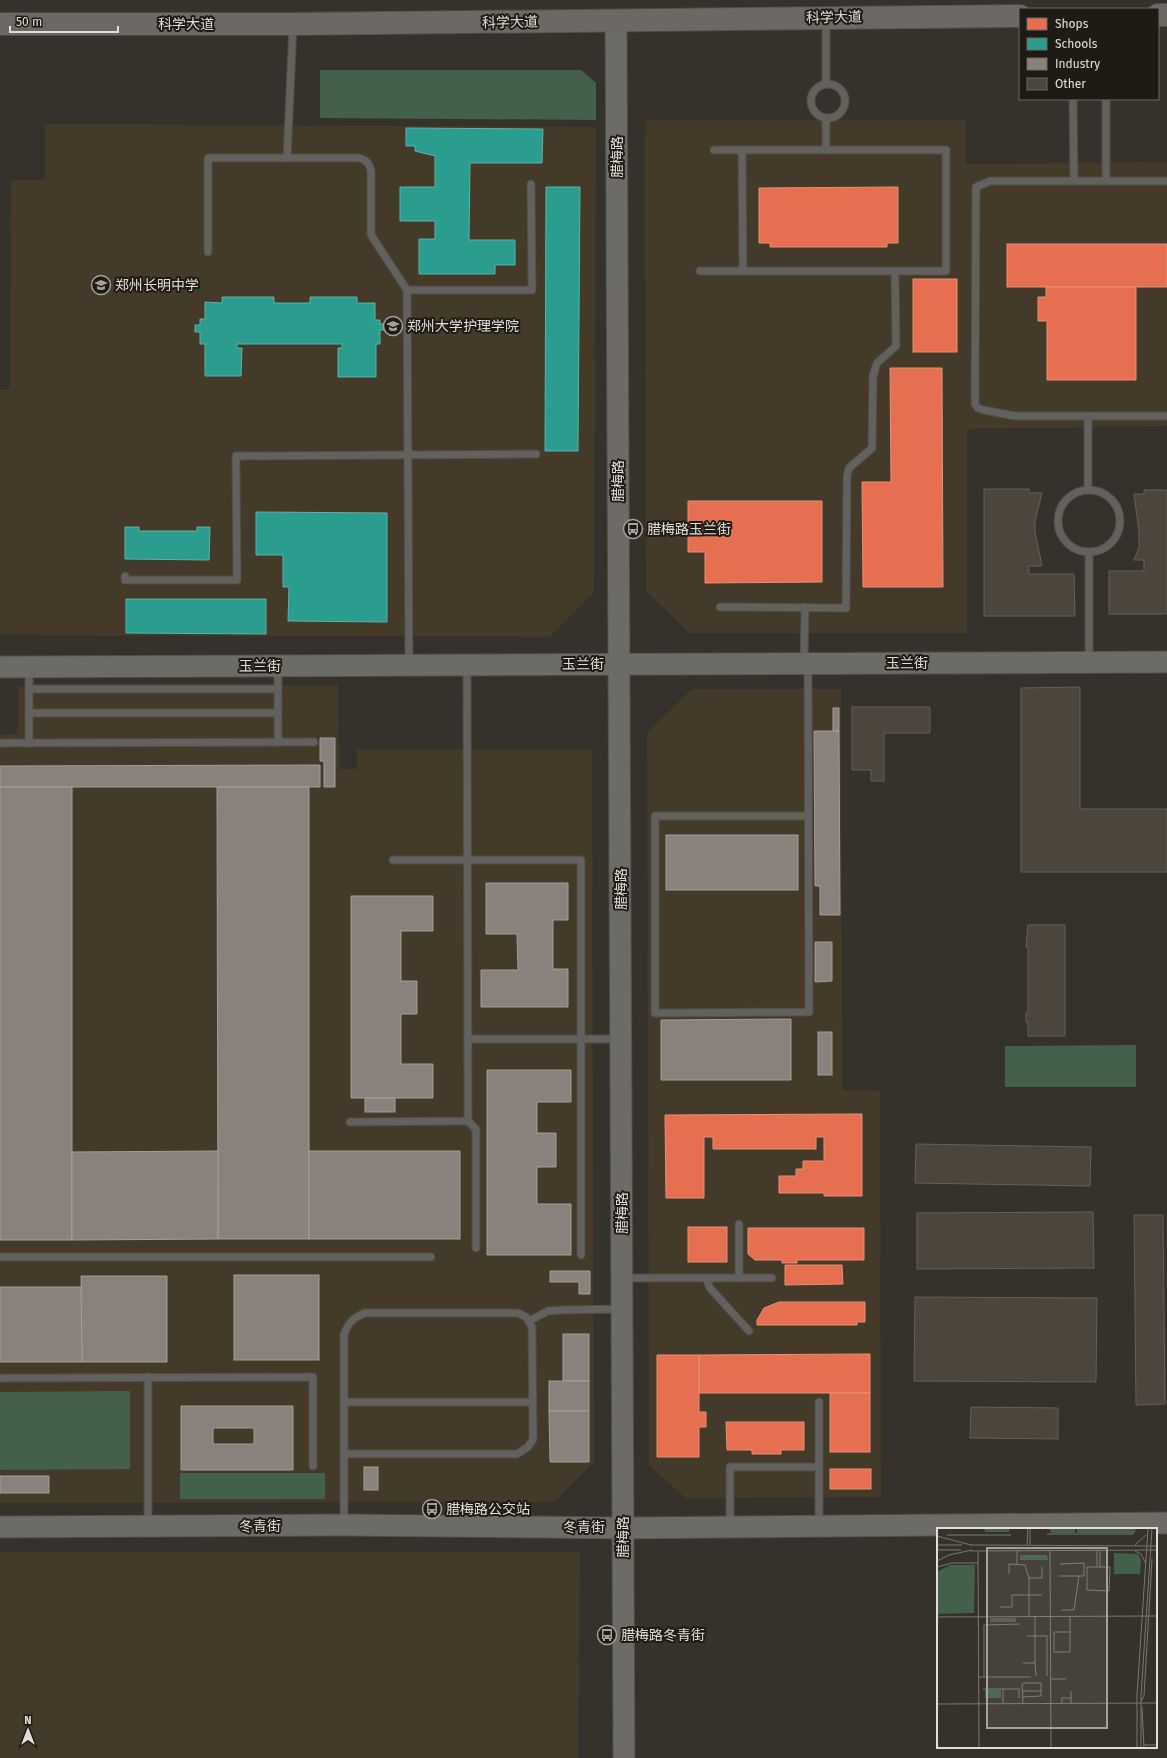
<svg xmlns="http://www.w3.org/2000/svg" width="1167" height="1758" font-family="'Fira Sans','Noto Sans SC',sans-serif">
<rect width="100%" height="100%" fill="#35312b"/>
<g fill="#433a2a">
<polygon points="645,120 966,120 966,164 1167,162 1167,426 967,429 967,633 689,633 646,591"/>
<polygon points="45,124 596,127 594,592 550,637 0,635 0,390 10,390 11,180 45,180"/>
<polygon points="338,685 339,769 357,769 357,749 592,749 594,1462 554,1502 0,1503 0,735 18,734 18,686"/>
<polygon points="692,689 841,689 842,1090 880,1091 881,1497 685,1498 649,1465 647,733"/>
<polygon points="0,1552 580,1552 578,1758 0,1758"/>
</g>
<g fill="#445f4a">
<polygon points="320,70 581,70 596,83 596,120 320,118"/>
<polygon points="1136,1045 1136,1087 1005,1087 1005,1046"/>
<polygon points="130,1391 130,1469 0,1470 0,1392"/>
<rect x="180" y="1473" width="145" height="26"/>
</g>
<g fill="#e76f51" stroke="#e69079">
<polygon points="898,187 898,243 887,243 887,247 770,247 770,243 759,243 759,188"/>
<rect x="1007" y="244" width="160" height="43"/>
<rect x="913" y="279" width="44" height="73"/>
<polygon points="1046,287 1136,287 1136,380 1047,380 1047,321 1038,321 1038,297 1046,297"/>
<polygon points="890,368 942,368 943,587 863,587 862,482 891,482"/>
<polygon points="688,501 822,501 822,582 705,583 705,552 688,552"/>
<polygon points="862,1114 862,1196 824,1196 824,1193 779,1193 779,1176 796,1176 796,1169 803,1169 803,1161 824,1161 824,1137 816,1137 816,1149 713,1149 713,1137 704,1137 704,1198 666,1198 665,1115"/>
<rect x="688" y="1227" width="39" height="35"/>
<polygon points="748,1228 864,1228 864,1260 797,1260 797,1263 782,1263 782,1260 755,1260 748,1254"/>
<polygon points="785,1265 842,1265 843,1284 785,1285"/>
<polygon points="779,1302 865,1302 865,1322 857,1322 857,1325 757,1325 757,1320 764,1308"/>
<polygon points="870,1354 870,1393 699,1393 699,1355"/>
<polygon points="657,1355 699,1355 699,1412 706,1412 706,1427 699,1427 699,1457 657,1457"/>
<rect x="830" y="1393" width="40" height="59"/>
<polygon points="726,1422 804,1422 804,1450 781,1450 781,1454 752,1454 752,1450 727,1450"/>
<rect x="830" y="1469" width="41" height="20"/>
</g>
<g fill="#2a9d8f" stroke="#61b0a5">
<polygon points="406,128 543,129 542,163 470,163 469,240 515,240 515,265 495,265 495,274 419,274 419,239 435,239 435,221 400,221 400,187 435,187 435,156 415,151 415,146 406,146"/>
<polygon points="546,187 580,187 578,451 545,451"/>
<polygon points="222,297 274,297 274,303 310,303 310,297 357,297 357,303 375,303 375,320 380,320 380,324 385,324 385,330 380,330 380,344 376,344 376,377 338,377 338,348 342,348 342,344 237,344 237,348 242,348 241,376 205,376 205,344 200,344 200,332 195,332 195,325 200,325 200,319 205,319 205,302 222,303"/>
<polygon points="256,512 387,513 387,622 288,621 289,587 283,587 283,555 256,555"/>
<polygon points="125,527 139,527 139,531 197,531 197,527 210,527 209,560 125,559"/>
<polygon points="126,599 266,599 266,634 126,633"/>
</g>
<g fill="#8a817c" stroke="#a49d97" fill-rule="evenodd">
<rect x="833" y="708" width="6" height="23"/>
<polygon points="814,731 839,731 840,915 820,915 820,886 815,886"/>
<polygon points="320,738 335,738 335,787 324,787 324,761 320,761"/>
<polygon points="320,765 320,787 0,787 0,766"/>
<rect x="0" y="787" width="72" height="453"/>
<polygon points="217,787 309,787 309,1239 218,1239"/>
<rect x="666" y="835" width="132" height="55"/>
<polygon points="486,883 568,883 568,920 553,920 553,969 568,969 568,1007 481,1007 481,970 518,970 517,934 486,934"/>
<polygon points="351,896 433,896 433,931 401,931 401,981 417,981 417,1014 401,1014 401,1064 433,1064 433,1098 351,1098"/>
<polygon points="815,942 832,942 832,981 815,982"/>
<polygon points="791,1019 791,1080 661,1080 661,1020"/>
<rect x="818" y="1032" width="14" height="43"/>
<polygon points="487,1070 571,1070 571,1102 537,1102 537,1133 556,1133 556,1167 537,1167 537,1204 571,1204 571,1255 487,1255"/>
<rect x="365" y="1098" width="30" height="14"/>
<polygon points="218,1151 218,1239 72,1240 72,1152"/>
<rect x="309" y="1151" width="151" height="88"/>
<polygon points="550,1271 590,1271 590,1294 579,1294 579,1282 550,1282"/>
<rect x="234" y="1275" width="85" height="85"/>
<polygon points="81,1276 167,1276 167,1362 82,1362"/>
<polygon points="0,1287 81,1287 82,1362 0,1362"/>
<rect x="563" y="1334" width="26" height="47"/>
<rect x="549" y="1381" width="40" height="30"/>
<path d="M 181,1406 L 293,1406 L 293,1470 L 181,1470 ZM 213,1428 L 254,1428 L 254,1444 L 213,1444 Z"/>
<polygon points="549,1411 589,1411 589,1462 550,1462"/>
<rect x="364" y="1467" width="14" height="23"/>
<rect x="0" y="1476" width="49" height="17"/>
</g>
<g fill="#4b453b" stroke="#63605a">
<polygon points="984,489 1029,489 1029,493 1042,493 1035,521 1035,532 1042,566 1029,566 1029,574 1074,574 1075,616 984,616"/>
<polygon points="1144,490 1167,490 1167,614 1109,614 1109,571 1144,571 1144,560 1134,560 1139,547 1139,531 1134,494 1144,494"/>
<polygon points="1080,687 1080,809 1167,809 1167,872 1021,872 1021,688"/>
<polygon points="852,707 930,707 930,733 884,733 884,781 871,781 871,770 852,770"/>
<polygon points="1028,925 1065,925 1065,1036 1028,1036 1028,1022 1026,1022 1026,1012 1028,1012 1028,947 1026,947"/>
<polygon points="916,1144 1091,1147 1090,1186 915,1183"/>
<polygon points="1093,1212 1094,1268 917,1269 917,1213"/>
<polygon points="1134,1215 1163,1215 1165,1404 1136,1405"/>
<polygon points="915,1297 1097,1298 1096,1382 914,1381"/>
<polygon points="971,1407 1058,1408 1058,1439 970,1438"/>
</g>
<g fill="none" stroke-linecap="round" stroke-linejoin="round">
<defs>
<g id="lane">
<polyline points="826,19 826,84"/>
<circle cx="828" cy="101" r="17"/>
<polyline points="1073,99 1074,181"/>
<polyline points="1106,99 1106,181"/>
<polyline points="826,119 826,150"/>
<polyline points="742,150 743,271"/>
<polyline points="287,158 293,26"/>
<polyline points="1167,181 990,181 976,187 975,404 978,408 984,410 1015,416 1167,416"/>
<path d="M 208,252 L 208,158 L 359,158 C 367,160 369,163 371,171 L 371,235 L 407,290 L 409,663"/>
<polyline points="700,271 946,271 946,150 714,150"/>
<polyline points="407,290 532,290 531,184"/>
<polyline points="1088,416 1088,490"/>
<circle cx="1089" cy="521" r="31"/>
<polyline points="1089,552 1089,660"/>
<polyline points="125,576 125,580 237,580 236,456 536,454"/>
<polyline points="720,607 846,608 847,476 849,468 872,448 873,376 877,363 896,346 895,271"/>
<polyline points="804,661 805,607"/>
<polyline points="808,666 809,1012 655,1013 655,816 808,816"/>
<polyline points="278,667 278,742"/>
<polyline points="29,669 29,743"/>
<polyline points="29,689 278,689"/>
<polyline points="29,713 278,713"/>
<polyline points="0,743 314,742"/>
<polyline points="393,860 581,860 581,1255"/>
<polyline points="468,1039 620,1039"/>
<polyline points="468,1121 476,1129 476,1248"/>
<polyline points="350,1122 468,1121 467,667"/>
<polyline points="739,1224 739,1278"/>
<polyline points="0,1257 431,1257"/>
<polyline points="624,1278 772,1278"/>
<polyline points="706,1278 710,1288 749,1331"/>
<polyline points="529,1321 548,1311 562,1310 620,1309"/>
<polyline points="148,1377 148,1525"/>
<polyline points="0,1378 313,1377 313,1466"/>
<polyline points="344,1402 532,1402"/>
<polyline points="819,1402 819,1524"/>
<path d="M 344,1454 L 517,1454 L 528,1447 L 533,1439 L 532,1327 L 526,1317 L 518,1313 L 365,1313 C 353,1318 349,1322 344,1334 L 344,1522"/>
<polyline points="730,1525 730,1467 819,1467"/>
</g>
<g id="secondary">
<polyline points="616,21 624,1758"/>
<polyline points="0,667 1167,662"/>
<polyline points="0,1527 344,1525 623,1528 1167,1523"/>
</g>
<g id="primary">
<polyline points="1158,15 1167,15"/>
<polyline points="0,24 293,24 1020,16"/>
</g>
</defs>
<use href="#lane" stroke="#504d47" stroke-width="9"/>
<use href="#secondary" stroke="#504d47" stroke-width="23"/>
<use href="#primary" stroke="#504d47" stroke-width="24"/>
<use href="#lane" stroke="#62615e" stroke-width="7"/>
<use href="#secondary" stroke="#6c6b68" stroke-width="21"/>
<use href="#primary" stroke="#6b6865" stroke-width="22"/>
</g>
<defs>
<symbol id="school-ring" viewBox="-11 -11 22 22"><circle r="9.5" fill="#1e1b15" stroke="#a5a19b" stroke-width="1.5"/><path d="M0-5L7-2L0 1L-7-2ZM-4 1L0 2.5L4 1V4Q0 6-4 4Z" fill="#a5a19b"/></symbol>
<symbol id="university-ring" viewBox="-11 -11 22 22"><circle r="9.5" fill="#1e1b15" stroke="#a5a19b" stroke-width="1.5"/><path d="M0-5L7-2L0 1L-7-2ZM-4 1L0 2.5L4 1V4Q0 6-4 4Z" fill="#a5a19b"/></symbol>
<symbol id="bus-ring" viewBox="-11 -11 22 22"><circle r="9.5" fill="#1e1b15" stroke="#a5a19b" stroke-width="1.5"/><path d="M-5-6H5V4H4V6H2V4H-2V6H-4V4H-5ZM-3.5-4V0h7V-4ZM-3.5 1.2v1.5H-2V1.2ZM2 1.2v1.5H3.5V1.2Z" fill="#a5a19b"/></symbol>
</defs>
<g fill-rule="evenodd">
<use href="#school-ring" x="90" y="274" width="22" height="22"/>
<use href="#university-ring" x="382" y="315" width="22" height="22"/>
<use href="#bus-ring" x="622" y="518" width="22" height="22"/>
<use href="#bus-ring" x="421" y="1498" width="22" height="22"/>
<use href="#bus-ring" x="596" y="1624" width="22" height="22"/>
</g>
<g text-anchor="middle" stroke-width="4" stroke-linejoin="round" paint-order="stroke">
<g font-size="14" fill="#e2ded7" stroke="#1e1b15">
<text transform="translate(834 17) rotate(-1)" y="5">科学大道</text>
<text transform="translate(510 22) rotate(-1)" y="5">科学大道</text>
<text x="186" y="29">科学大道</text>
<text transform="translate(617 157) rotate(-90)" y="5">腊梅路</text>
<text transform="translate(618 481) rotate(-90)" y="5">腊梅路</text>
<text x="907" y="668">玉兰街</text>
<text x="583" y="669">玉兰街</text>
<text x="260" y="671">玉兰街</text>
<text transform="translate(621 889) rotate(-90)" y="5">腊梅路</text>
<text transform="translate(622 1213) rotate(-90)" y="5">腊梅路</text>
<text x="260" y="1531">冬青街</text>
<text x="584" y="1532">冬青街</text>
<text transform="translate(623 1537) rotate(-90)" y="5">腊梅路</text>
</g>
<g font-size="14" fill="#e2ded7" stroke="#1e1b15" text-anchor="start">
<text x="115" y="290">郑州长明中学</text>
<text x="407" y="331">郑州大学护理学院</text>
<text x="647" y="534">腊梅路玉兰街</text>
<text x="446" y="1514">腊梅路公交站</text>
<text x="621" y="1640">腊梅路冬青街</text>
</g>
</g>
<g transform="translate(937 1528)">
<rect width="220" height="220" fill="#35312b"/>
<path d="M 47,0 L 73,0 L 72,4 L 48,4 ZM 112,0 L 138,0 L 138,5 L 114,5 ZM 140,0 L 197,0 L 196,5 L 140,5 ZM 177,25 L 201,26 L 204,32 L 203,46 L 177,46 ZM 83,27 L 110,27 L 111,32 L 83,32 ZM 13,37 L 38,37 L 37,85 L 0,86 L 0,44 ZM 48,162 L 64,162 L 64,170 L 48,170 Z" fill="#445f4a"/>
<path fill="none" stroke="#7a7670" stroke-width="1" d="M 110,6 L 196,6 L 199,0M 10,7 L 74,7M 0,8 L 34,17M 0,17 L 25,17M 33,17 L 220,18M 90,17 L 91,0M 93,17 L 93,0M 198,17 L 209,7M 0,22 L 24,22M 160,22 L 160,39M 163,22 L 163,39M 33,23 L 220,22M 41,23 L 42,220M 113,23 L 114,220M 198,23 L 204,26 L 208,34M 0,33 L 12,27 L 35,22M 80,36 L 80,23M 0,39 L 15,35 L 41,35M 150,39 L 173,39 L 172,63 L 150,62 ZM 72,46 L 72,36 L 88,37 L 92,50 L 92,88M 122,48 L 147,48 L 147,35 L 123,36M 92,50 L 105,50 L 105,39M 63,79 L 75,79 L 75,67 L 105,67M 124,82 L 137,82 L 142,48M 133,88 L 133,124 L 117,124 L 117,104 L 133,104M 0,89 L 220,88M 53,91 L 79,91M 53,93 L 79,93M 90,108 L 110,108 L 110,148M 86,135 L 98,135 L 98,88M 98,135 L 99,148M 41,149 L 94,149M 47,149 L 47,97 L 83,96M 114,151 L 129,151M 46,161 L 82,161 L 82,170M 66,161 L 66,176M 85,163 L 105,163M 134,163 L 134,176M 86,169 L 104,168 L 104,155 L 86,155 L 85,157 L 86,176M 204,173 L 207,168 L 215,31M 0,176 L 220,175M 125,176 L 125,170 L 134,170M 205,179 L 207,220M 0,207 L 1,220M 207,217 L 220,217M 200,220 L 200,167 L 211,0M 204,220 L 204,168 L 215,0"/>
<path fill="#a5a19b" fill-opacity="0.15" stroke="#a5a19b" stroke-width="2" d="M 50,20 L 170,20 L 170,200 L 50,200 Z"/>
<rect width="220" height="220" fill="none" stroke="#e2ded7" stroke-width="2"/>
</g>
<rect x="1019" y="8" width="140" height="92" fill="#1e1b15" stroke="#6c6963"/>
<rect x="1027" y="18" width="20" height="12" fill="#e76f51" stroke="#6c6963"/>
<text x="1055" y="28" font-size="12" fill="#e2ded7">Shops</text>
<rect x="1027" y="38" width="20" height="12" fill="#2a9d8f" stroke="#6c6963"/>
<text x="1055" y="48" font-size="12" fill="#e2ded7">Schools</text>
<rect x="1027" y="58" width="20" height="12" fill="#8a817c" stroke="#6c6963"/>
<text x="1055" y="68" font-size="12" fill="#e2ded7">Industry</text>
<rect x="1027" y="78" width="20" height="12" fill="#4b453b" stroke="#6c6963"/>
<text x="1055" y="88" font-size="12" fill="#e2ded7">Other</text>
<g transform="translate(28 1730)" stroke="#1e1b15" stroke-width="3" paint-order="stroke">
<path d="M0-3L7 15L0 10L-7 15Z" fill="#e2ded7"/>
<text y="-6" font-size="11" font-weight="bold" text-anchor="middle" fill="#e2ded7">N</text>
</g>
<path d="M10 26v6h108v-6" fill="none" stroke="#e2ded7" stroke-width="2"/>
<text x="16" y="26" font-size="12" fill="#e2ded7" stroke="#1e1b15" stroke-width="3" paint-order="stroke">50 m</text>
</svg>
